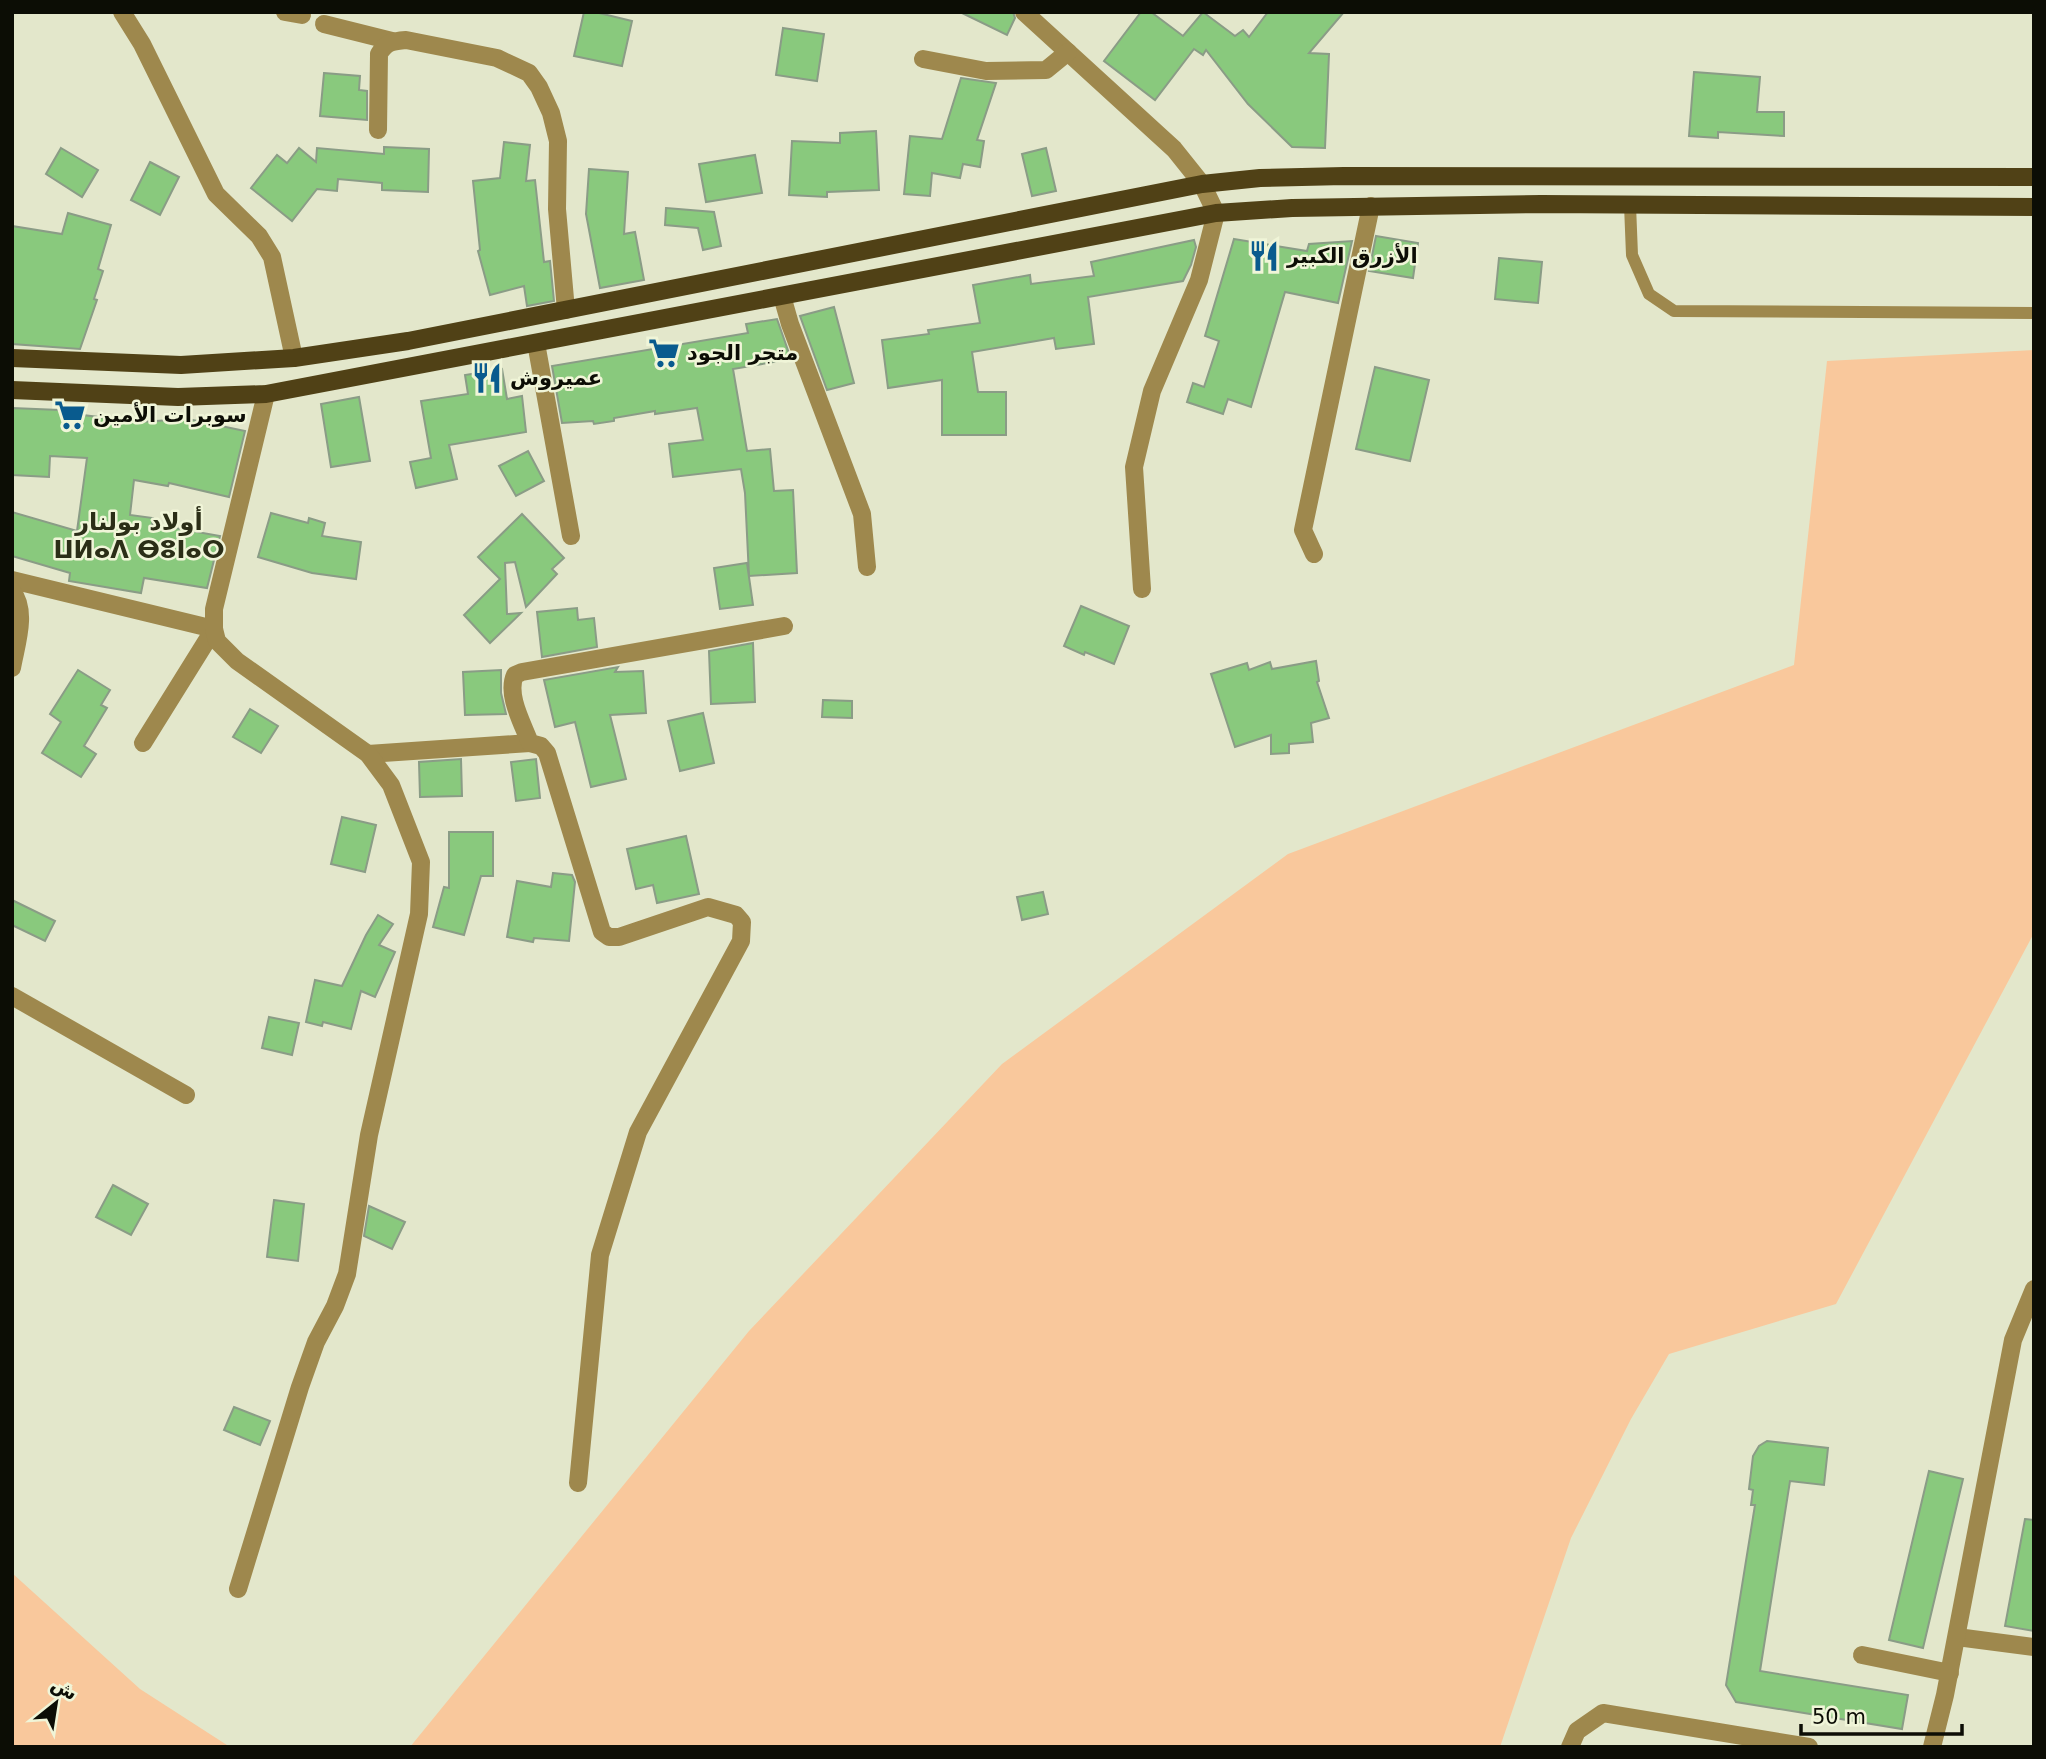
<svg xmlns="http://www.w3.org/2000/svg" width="2046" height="1759" font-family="'DejaVu Sans',Cairo,'Noto Sans Tifinagh',sans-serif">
<rect width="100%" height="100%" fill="#e3e7cb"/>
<g fill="#f9c89c">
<polygon points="2034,350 2034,933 1836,1304 1669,1354 1631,1419 1571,1538 1500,1747 410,1747 749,1331 1002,1064 1288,854 1794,665 1827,361"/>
<polygon points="12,1573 140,1689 230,1747 12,1747"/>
</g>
<g fill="#89c97d" stroke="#8a9c86" stroke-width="2">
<polygon points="584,12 595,12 632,21 622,66 574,56"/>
<polygon points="960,12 1013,12 1015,18 1007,35"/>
<polygon points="1141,12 1151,12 1183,36 1203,12 1235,36 1243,30 1249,37 1268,12 1344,12 1309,53 1329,54 1325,148 1292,147 1248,104 1206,50 1203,55 1194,49 1155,100 1104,61"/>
<polygon points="783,28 824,34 817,81 776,75"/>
<polygon points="1694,72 1760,77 1757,112 1784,112 1784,136 1718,132 1718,138 1689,136"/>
<polygon points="324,73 360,76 359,90 367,91 367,120 320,116"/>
<polygon points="961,78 996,83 977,140 984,141 980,167 963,164 960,178 932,173 930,196 904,194 910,136 942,139"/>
<polygon points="876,131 879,190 827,192 827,197 789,195 792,141 840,143 840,133"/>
<polygon points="504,142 530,145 526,181 535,180 544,262 550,261 554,301 527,306 524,286 490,295 478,251 480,250 473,181 500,178"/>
<polygon points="384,147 429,149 428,192 382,190 382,183 338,179 337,191 317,189 292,221 251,188 277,155 287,163 299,148 316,162 317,148 384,154"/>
<polygon points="61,148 98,170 82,197 46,174"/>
<polygon points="1046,148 1056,191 1032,196 1022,154"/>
<polygon points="755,155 762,193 706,202 699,164"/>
<polygon points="150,162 179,177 160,215 131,200"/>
<polygon points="589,169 628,172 624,234 635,232 644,280 600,288 586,214"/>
<polygon points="666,208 714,212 721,246 703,250 698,228 665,225"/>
<polygon points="68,213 111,225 98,269 103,271 94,299 97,300 80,349 12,344 12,226 62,234"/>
<polygon points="1376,236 1418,243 1413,278 1369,271"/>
<polygon points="1234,239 1307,251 1309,244 1352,241 1338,303 1285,292 1251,407 1228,399 1223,414 1187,402 1193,383 1204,387 1219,341 1205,336"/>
<polygon points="1194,240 1196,247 1191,265 1183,281 1088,297 1094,344 1056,349 1054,338 972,352 978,392 1006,392 1006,435 942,435 942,380 888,388 882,340 929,334 928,330 980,323 973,285 1030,275 1031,284 1094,276 1091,262"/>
<polygon points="1499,258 1542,262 1538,303 1495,299"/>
<polygon points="834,307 854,383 827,390 800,316"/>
<polygon points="777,319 791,359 733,369 747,451 770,449 774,491 793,490 797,573 749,576 745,493 741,469 673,477 669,444 703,440 697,408 655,414 655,411 614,418 614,421 594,424 593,421 562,423 552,366 748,333 746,324"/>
<polygon points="1375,367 1429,380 1410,461 1356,449"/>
<polygon points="502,369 507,399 522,396 526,432 449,445 457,479 416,488 410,462 431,458 421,401 468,394 465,375"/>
<polygon points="359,397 370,461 331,467 321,404"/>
<polygon points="12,408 83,411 83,415 139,422 188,419 245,431 229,497 169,483 168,486 134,480 130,515 153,518 152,524 220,536 207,588 144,578 141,593 69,581 70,573 12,556 12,512 77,531 87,458 50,456 49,477 12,475"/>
<polygon points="528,451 544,481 516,496 499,466"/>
<polygon points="271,513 308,523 309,518 325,523 322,536 361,542 356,579 312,573 258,557"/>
<polygon points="522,514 564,558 552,569 557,574 526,607 515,562 505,563 507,614 521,613 490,643 464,615 500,579 478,557"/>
<polygon points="747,563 753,605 720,609 714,568"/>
<polygon points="1081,606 1129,626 1114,664 1085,652 1084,655 1064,646"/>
<polygon points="577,608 578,620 594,618 597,647 542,657 537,612"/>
<polygon points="753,643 755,702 711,704 709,651"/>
<polygon points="1316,661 1319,681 1317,682 1329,718 1311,723 1313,742 1289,744 1289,753 1271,754 1271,735 1235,747 1211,674 1247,663 1249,670 1270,662 1272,669"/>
<polygon points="618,667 615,672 643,671 646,713 610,715 626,779 591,787 575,722 555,727 544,680"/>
<polygon points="78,670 110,690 101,705 107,708 84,746 96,754 81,777 42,753 61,722 50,714"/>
<polygon points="501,670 501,693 506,714 465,715 463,672"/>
<polygon points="823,700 852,701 852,718 822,717"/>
<polygon points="250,709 278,726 261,753 233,737"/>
<polygon points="703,713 714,763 680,771 668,721"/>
<polygon points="461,759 462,796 420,797 419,762"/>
<polygon points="536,759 540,798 516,801 511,762"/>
<polygon points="342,817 376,825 365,872 331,864"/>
<polygon points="449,832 493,832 493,876 481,876 464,935 433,927 444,887 449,888"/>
<polygon points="686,836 699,894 657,903 653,885 636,889 627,849"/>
<polygon points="553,873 572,875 575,882 569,941 534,938 533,942 507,937 517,881 551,887"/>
<polygon points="1043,892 1048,914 1022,920 1017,897"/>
<polygon points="12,900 55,921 45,941 12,925"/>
<polygon points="378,915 393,924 379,945 395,952 375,997 361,991 351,1029 323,1022 322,1026 306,1022 315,980 342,986 366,935"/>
<polygon points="269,1017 299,1023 292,1055 262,1048"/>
<polygon points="113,1185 148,1204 131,1235 96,1217"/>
<polygon points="274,1200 304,1204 298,1261 267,1257"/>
<polygon points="369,1206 405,1222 392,1249 364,1236"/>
<polygon points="234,1407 270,1421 260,1445 224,1430"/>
<polygon points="1767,1441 1828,1448 1824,1485 1790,1481 1760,1671 1908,1695 1902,1729 1736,1702 1726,1685 1755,1505 1751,1505 1753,1490 1749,1489 1753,1456 1759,1446"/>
<polygon points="1929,1471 1963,1479 1923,1648 1889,1640"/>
<polygon points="2025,1519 2034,1520 2034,1631 2005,1626"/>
</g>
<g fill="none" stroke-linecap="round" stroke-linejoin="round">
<polyline stroke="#9e884d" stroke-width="12" points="1630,205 1632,255 1649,294 1674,311 2034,313"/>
<g stroke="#9e884d" stroke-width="18">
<polyline points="122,12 142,44 216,194 259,236 272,257 294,358"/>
<polyline points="285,12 302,15"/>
<polyline points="1024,12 1174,149 1202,184 1216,213 1199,280 1152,391 1134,467 1142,589"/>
<polyline points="324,24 392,41"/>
<polyline points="923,59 986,71 1046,70 1068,52"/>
<path d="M 378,130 L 379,54 C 386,42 393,41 406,40 L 497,58 L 529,73 L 539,87 L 551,113 L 558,141 L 557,209 L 566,310"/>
<polyline points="782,296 790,324 862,514 867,567"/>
<polyline points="536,343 571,536"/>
<polyline points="1314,554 1303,530 1371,206"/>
<polyline points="12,580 214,629 143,743"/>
<path d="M 12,591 C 28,611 16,645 12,668"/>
<polyline points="368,754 530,743"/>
<polyline points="12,996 186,1095"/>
<path d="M 578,1483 L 600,1255 L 638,1132 L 741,941 L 742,922 L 736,915 L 708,907 L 619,937 L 609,937 L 602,932 L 547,753 L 541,746 L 530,743 C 523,724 506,695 515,675 L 522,672 L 784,626"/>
<polyline points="238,1589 300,1387 316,1342 335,1306 347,1274 369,1135 419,914 421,862 391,785 368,754 237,661 217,641 214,629 214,609 266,394"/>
<polyline points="1957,1637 2034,1647"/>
<polyline points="1862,1655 1950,1673"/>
<polyline points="1570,1747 1577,1731 1603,1713 1809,1747"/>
<polyline points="1932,1747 1945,1695 2013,1340 2034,1289"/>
</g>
<g stroke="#504116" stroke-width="18">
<polyline points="12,358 181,365 294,358 408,341 1202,184 1260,178 1344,176 2034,177"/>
<polyline points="12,390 178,397 266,394 1216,213 1292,208 1541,204 2034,207"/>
</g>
</g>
<defs>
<symbol id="restaurant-bare" viewBox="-9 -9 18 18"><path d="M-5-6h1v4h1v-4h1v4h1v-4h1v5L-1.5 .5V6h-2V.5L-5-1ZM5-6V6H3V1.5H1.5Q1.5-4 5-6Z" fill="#095b8e" stroke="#f0f5d8" stroke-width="2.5" paint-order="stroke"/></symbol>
<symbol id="supermarket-bare" viewBox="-9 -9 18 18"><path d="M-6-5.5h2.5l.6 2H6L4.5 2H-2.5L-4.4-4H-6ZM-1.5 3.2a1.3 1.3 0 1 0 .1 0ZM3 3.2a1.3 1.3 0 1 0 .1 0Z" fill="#095b8e" stroke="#f0f5d8" stroke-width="2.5" paint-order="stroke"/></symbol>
</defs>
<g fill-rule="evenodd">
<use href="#restaurant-bare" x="1242" y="234" width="44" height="44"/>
<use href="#supermarket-bare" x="642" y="331" width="44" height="44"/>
<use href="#restaurant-bare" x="465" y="356" width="44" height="44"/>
<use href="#supermarket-bare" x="48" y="393" width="44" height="44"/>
</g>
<g text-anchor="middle" stroke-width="5" stroke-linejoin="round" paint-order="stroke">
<g font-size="21" font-weight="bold" fill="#0c0d05" stroke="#f0f5d8" text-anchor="start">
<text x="1287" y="263">الأزرق الكبير</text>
<text x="687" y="360">متجر الجود</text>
<text x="510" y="385">عميروش</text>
<text x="93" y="422">سوبرات الأمين</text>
</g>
<g font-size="24" font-weight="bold" fill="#2b2e17" stroke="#f0f5d8">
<text x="139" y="530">أولاد بولنار<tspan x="139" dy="28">ⵡⵍⴰⴷ ⴱⵓⵏⴰⵔ</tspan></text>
</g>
</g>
<rect width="2046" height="1759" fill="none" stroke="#0c0d05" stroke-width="28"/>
<g transform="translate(56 1703) rotate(30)" stroke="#f0f5d8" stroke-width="5" paint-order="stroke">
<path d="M0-5L12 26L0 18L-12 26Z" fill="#0c0d05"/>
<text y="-10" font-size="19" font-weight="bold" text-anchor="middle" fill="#0c0d05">ش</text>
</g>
<path d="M1801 1724v10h161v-10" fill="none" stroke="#0c0d05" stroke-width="3.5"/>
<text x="1812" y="1724" font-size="21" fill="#0c0d05" stroke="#f0f5d8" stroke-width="5" paint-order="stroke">50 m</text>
</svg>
